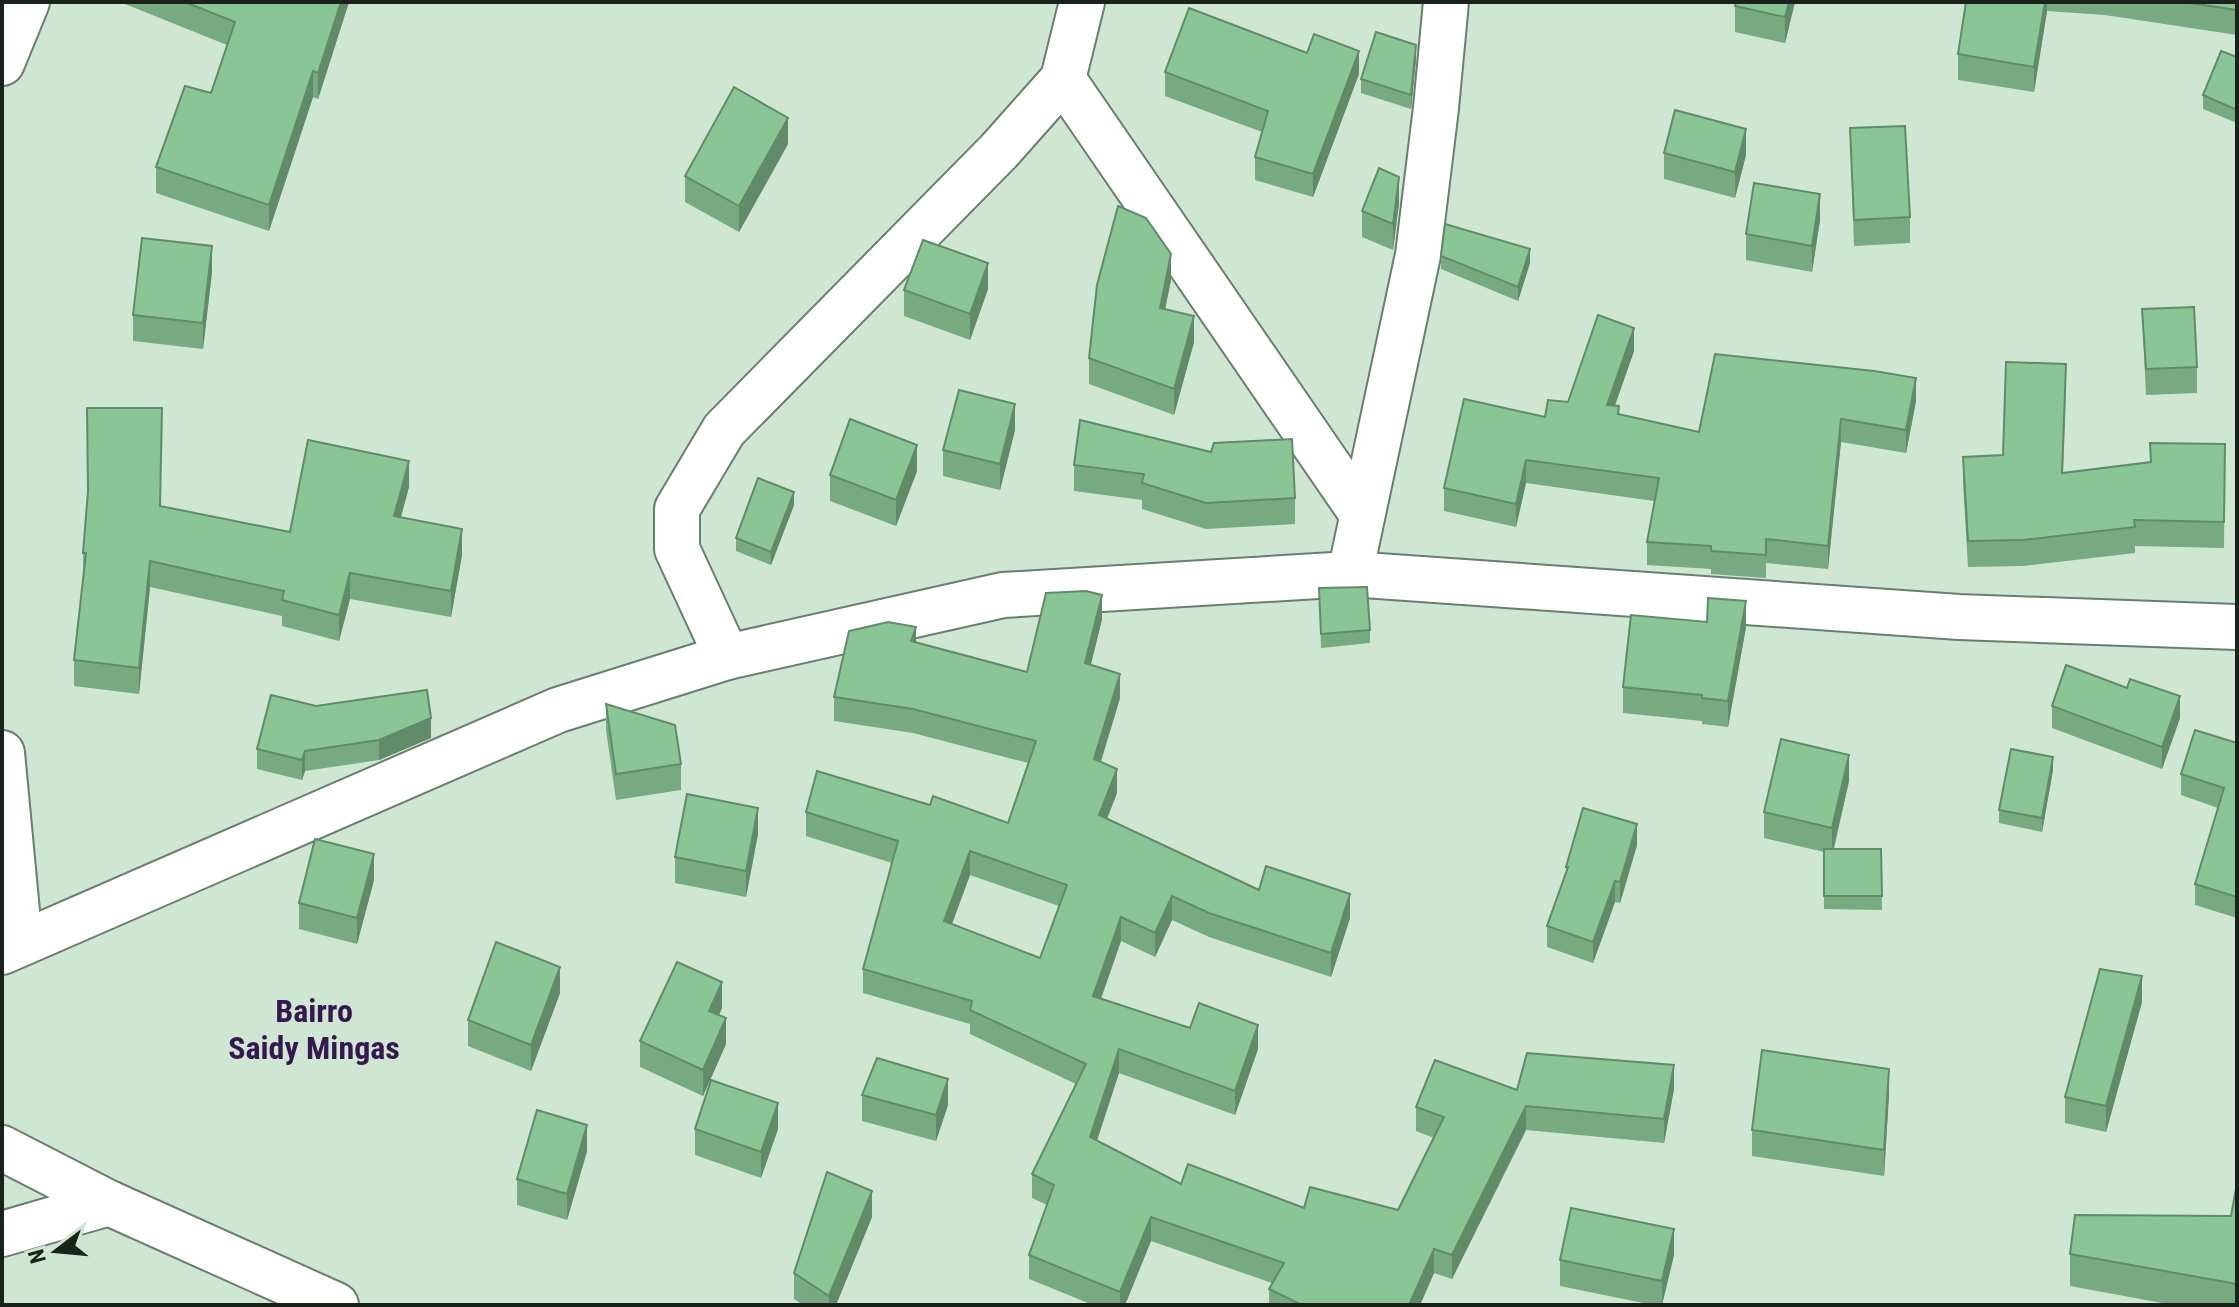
<svg xmlns="http://www.w3.org/2000/svg" width="2239" height="1307" font-family="'Roboto Condensed',sans-serif">
<rect width="100%" height="100%" fill="#cfe7d2"/>
<g fill="none" stroke-linecap="round" stroke-linejoin="round">
<defs>
<g id="minor">
<polyline points="2,63 27,2"/>
<polyline points="1063,79 1362,514"/>
<polyline points="1350,574 1418,255 1436,108 1446,2"/>
<polyline points="727,657 677,549 677,509 724,430 999,151 1063,79 1082,2"/>
<polyline points="2,753 20,943"/>
<polyline points="2,952 558,710 727,657 1003,595 1350,574 1959,617 2237,627"/>
<polyline points="2,1148 109,1203 336,1305"/>
<polyline points="2,1234 109,1203"/>
</g>
</defs>
<use href="#minor" stroke="#697f6d" stroke-width="48"/>
<use href="#minor" stroke="#fff" stroke-width="44"/>
</g>
<g fill="#77aa80" fill-rule="evenodd">
<polygon points="120,2 349,2 318,99 313,97 269,231 156,193 156,167 211,93 227,45"/>
<polygon points="1795,2 1785,43 1735,32 1735,6"/>
<polygon points="1966,2 2237,2 2237,35 2105,15 2047,11 2034,92 1958,80 1958,54"/>
<polygon points="2237,57 2237,123 2203,109 2203,95"/>
<polygon points="1416,59 1411,109 1361,93 1361,79"/>
<polygon points="1165,72 1359,74 1313,197 1255,180 1255,157 1262,132 1165,96"/>
<polygon points="1850,128 1910,217 1910,243 1854,246"/>
<polygon points="788,144 739,232 685,202 685,176"/>
<polygon points="1664,153 1746,155 1735,198 1664,179"/>
<polygon points="1399,203 1393,250 1362,237 1362,211"/>
<polygon points="1820,220 1812,272 1746,260 1746,234"/>
<polygon points="1441,256 1530,263 1518,301 1441,269"/>
<polygon points="212,272 203,349 133,341 133,315"/>
<polygon points="1171,280 1165,309 1194,342 1174,415 1089,384 1089,358"/>
<polygon points="988,289 970,340 904,316 904,290"/>
<polygon points="2142,309 2197,367 2197,393 2146,395"/>
<polygon points="1634,351 1615,405 1619,415 1699,432 1916,401 1906,453 1841,442 1828,569 1766,563 1766,578 1711,574 1711,569 1647,565 1647,542 1654,501 1526,483 1516,527 1444,511 1444,488 1568,402"/>
<polygon points="2066,390 2063,473 2150,463 2150,443 2225,444 2224,548 2135,546 2135,553 2023,566 1968,567 1963,483 1963,457 2003,455"/>
<polygon points="1080,420 1295,498 1295,524 1206,529 1142,509 1142,500 1074,491 1074,465"/>
<polygon points="1015,430 1000,490 943,476 943,450"/>
<polygon points="917,471 896,526 830,501 830,475"/>
<polygon points="409,487 401,517 462,555 451,617 350,599 339,641 282,626 282,616 150,587 139,694 74,686 74,660 83,576 83,553 160,506 290,532"/>
<polygon points="794,505 771,565 736,551 736,538"/>
<polygon points="1319,588 1370,630 1370,643 1321,648"/>
<path d="M 1102,619 L 1091,665 L 1120,698 L 1101,762 L 1117,793 L 1107,819 L 1259,890 L 1350,918 L 1331,977 L 1209,937 L 1172,920 L 1155,957 L 1121,941 L 1101,999 L 1258,1049 L 1235,1115 L 1119,1073 L 1097,1141 L 1181,1184 L 1304,1208 L 1398,1210 L 1434,1138 L 1416,1131 L 1416,1107 L 1517,1090 L 1674,1089 L 1664,1143 L 1526,1130 L 1452,1279 L 1434,1273 L 1420,1305 L 1269,1305 L 1269,1289 L 1272,1283 L 1151,1241 L 1125,1305 L 1093,1305 L 1029,1279 L 1029,1255 L 1047,1205 L 1032,1198 L 1032,1174 L 1076,1084 L 970,1034 L 970,1024 L 863,993 L 863,969 L 892,863 L 806,836 L 806,812 L 930,805 L 1008,823 L 1028,763 L 913,733 L 834,721 L 834,697 L 916,642 L 1027,672 ZM 970,875 L 1059,906 L 1040,958 L 952,924 Z"/>
<polygon points="1707,622 1746,627 1728,727 1702,724 1702,721 1623,713 1623,687"/>
<polygon points="2127,688 2180,718 2162,769 2052,728 2052,706"/>
<polygon points="271,695 431,738 379,760 305,771 302,780 257,769 257,749"/>
<polygon points="606,704 681,764 681,790 616,800 606,730"/>
<polygon points="2237,743 2237,918 2195,905 2195,884 2218,808 2181,795 2181,774"/>
<polygon points="2053,770 2042,832 1999,823 1999,810"/>
<polygon points="1849,781 1834,849 1881,849 1882,910 1824,909 1824,852 1764,838 1764,812"/>
<polygon points="758,834 746,897 675,883 675,857"/>
<polygon points="1637,845 1620,903 1615,902 1593,963 1547,947 1547,926 1566,874 1566,867"/>
<polygon points="374,880 357,944 299,929 299,903"/>
<polygon points="560,993 531,1071 468,1046 468,1020"/>
<polygon points="2142,1002 2106,1132 2065,1123 2065,1097"/>
<polygon points="722,1008 719,1015 726,1044 703,1096 640,1067 640,1041"/>
<polygon points="862,1095 948,1105 936,1141 862,1121"/>
<polygon points="1889,1095 1884,1176 1752,1156 1752,1130"/>
<polygon points="695,1129 778,1129 761,1178 695,1155"/>
<polygon points="587,1151 567,1220 517,1205 517,1179"/>
<polygon points="2237,1183 2237,1305 2173,1305 2070,1286 2070,1254 2231,1216"/>
<polygon points="872,1217 836,1305 803,1305 794,1299 794,1273"/>
<polygon points="1674,1255 1662,1305 1653,1305 1560,1286 1560,1260"/>
</g>
<g fill="#618b68">
<polygon points="341,2 349,2 318,99 318,73"/>
<polygon points="1789,2 1795,2 1785,43 1785,17"/>
<polygon points="2045,2 2047,2 2047,11 2034,92 2034,67"/>
<polygon points="1416,45 1416,59 1411,109 1411,95"/>
<polygon points="1359,51 1359,74 1313,197 1313,174"/>
<polygon points="313,71 313,97 269,231 269,205"/>
<polygon points="788,118 788,144 739,232 739,206"/>
<polygon points="1746,129 1746,155 1735,198 1735,172"/>
<polygon points="1399,177 1399,203 1393,250 1393,224"/>
<polygon points="1820,194 1820,220 1812,272 1812,246"/>
<polygon points="212,246 212,272 203,349 203,323"/>
<polygon points="1530,249 1530,263 1518,301 1518,287"/>
<polygon points="1171,254 1171,280 1160,334 1160,308"/>
<polygon points="988,263 988,289 970,340 970,314"/>
<polygon points="1194,316 1194,342 1174,415 1174,389"/>
<polygon points="1634,328 1634,351 1607,428 1607,405"/>
<polygon points="1916,378 1916,401 1906,453 1906,430"/>
<polygon points="1015,404 1015,430 1000,490 1000,464"/>
<polygon points="1841,419 1841,442 1828,569 1828,546"/>
<polygon points="917,445 917,471 896,526 896,500"/>
<polygon points="1526,460 1526,483 1516,527 1516,504"/>
<polygon points="409,461 409,487 394,542 394,516"/>
<polygon points="794,492 794,505 771,565 771,552"/>
<polygon points="462,529 462,555 451,617 451,591"/>
<polygon points="150,561 150,587 139,694 139,668"/>
<polygon points="350,573 350,599 339,641 339,615"/>
<polygon points="1102,595 1102,619 1085,687 1085,663"/>
<polygon points="1746,601 1746,627 1728,727 1728,701"/>
<polygon points="916,627 916,651 911,641"/>
<polygon points="1120,674 1120,698 1094,783 1094,759"/>
<polygon points="2180,696 2180,718 2162,769 2162,747"/>
<polygon points="431,718 431,738 379,760 379,740"/>
<polygon points="305,751 305,771 302,780 302,760"/>
<polygon points="1849,755 1849,781 1832,854 1832,828"/>
<polygon points="2053,757 2053,770 2042,832 2042,818"/>
<polygon points="1117,769 1117,793 1099,839 1099,815"/>
<polygon points="758,808 758,834 746,897 746,871"/>
<polygon points="1637,824 1637,845 1620,903 1620,882"/>
<polygon points="970,851 970,875 944,945 944,921"/>
<polygon points="374,854 374,880 357,944 357,918"/>
<polygon points="1615,881 1615,902 1593,963 1593,942"/>
<polygon points="1350,894 1350,918 1331,977 1331,953"/>
<polygon points="1172,896 1172,920 1155,957 1155,933"/>
<polygon points="1121,917 1121,941 1093,1021 1093,996"/>
<polygon points="560,967 560,993 531,1071 531,1045"/>
<polygon points="2142,976 2142,1002 2106,1132 2106,1106"/>
<polygon points="722,982 722,1008 709,1037 709,1011"/>
<polygon points="726,1018 726,1044 703,1096 703,1070"/>
<polygon points="1258,1025 1258,1049 1235,1115 1235,1091"/>
<polygon points="1119,1049 1119,1073 1090,1161 1090,1137"/>
<polygon points="1674,1065 1674,1089 1664,1143 1664,1119"/>
<polygon points="1889,1069 1889,1095 1884,1176 1884,1150"/>
<polygon points="948,1079 948,1105 936,1141 936,1115"/>
<polygon points="778,1103 778,1129 761,1178 761,1152"/>
<polygon points="1526,1106 1526,1130 1452,1279 1452,1255"/>
<polygon points="587,1125 587,1151 567,1220 567,1194"/>
<polygon points="872,1191 872,1217 836,1305 829,1305 829,1296"/>
<polygon points="1151,1217 1151,1241 1125,1305 1120,1305 1120,1292"/>
<polygon points="1674,1229 1674,1255 1662,1305 1662,1281"/>
<polygon points="1434,1249 1434,1273 1420,1305 1409,1305"/>
</g>
<g fill="#8ac695" stroke="#618b68" stroke-width="2" fill-rule="evenodd">
<polygon points="185,2 341,2 318,73 313,71 269,205 156,167 185,86 211,93 235,22"/>
<polygon points="1736,2 1789,2 1785,17 1735,6"/>
<polygon points="1966,2 2045,2 2034,67 1958,54"/>
<polygon points="2184,2 2237,2 2237,10"/>
<polygon points="1189,8 1307,53 1314,34 1359,51 1313,174 1255,157 1268,111 1165,72"/>
<polygon points="1376,32 1416,45 1411,95 1361,79"/>
<polygon points="2221,51 2237,57 2237,110 2203,95"/>
<polygon points="734,87 788,118 739,206 685,176"/>
<polygon points="1675,110 1746,129 1735,172 1664,153"/>
<polygon points="1905,126 1910,217 1854,220 1850,128"/>
<polygon points="1379,168 1399,177 1393,224 1362,211"/>
<polygon points="1754,183 1820,194 1812,246 1746,234"/>
<polygon points="1118,206 1146,218 1171,254 1160,308 1194,316 1174,389 1089,358 1097,285"/>
<polygon points="1445,224 1530,249 1518,287 1441,256"/>
<polygon points="142,238 212,246 203,323 133,315"/>
<polygon points="923,240 988,263 970,314 904,290"/>
<polygon points="2194,307 2197,367 2146,369 2142,309"/>
<polygon points="1598,315 1634,328 1607,405 1619,406 1618,414 1699,432 1715,354 1874,371 1916,378 1906,430 1841,419 1828,546 1766,539 1766,555 1711,551 1711,546 1647,542 1659,478 1526,460 1516,504 1444,488 1464,399 1545,417 1548,400 1568,402"/>
<polygon points="2006,362 2066,364 2062,473 2151,462 2150,443 2225,444 2224,522 2134,520 2135,527 2023,540 1968,541 1963,457 2003,455"/>
<polygon points="959,390 1015,404 1000,464 943,450"/>
<polygon points="87,408 162,408 160,506 290,532 308,440 409,461 394,516 462,529 451,591 350,573 339,615 282,600 284,591 150,561 139,668 74,660 86,553 83,553 88,491"/>
<polygon points="850,419 917,445 896,500 830,475"/>
<polygon points="1080,420 1211,452 1214,443 1292,439 1295,498 1206,503 1142,483 1144,474 1074,465"/>
<polygon points="758,478 794,492 771,552 736,538"/>
<polygon points="1367,587 1370,630 1321,634 1319,588"/>
<path d="M 1086,591 L 1102,595 L 1085,663 L 1120,674 L 1094,759 L 1117,769 L 1099,815 L 1259,890 L 1266,866 L 1350,894 L 1331,953 L 1209,913 L 1172,896 L 1155,933 L 1121,917 L 1093,996 L 1190,1028 L 1199,1003 L 1258,1025 L 1235,1091 L 1119,1049 L 1090,1137 L 1181,1184 L 1188,1164 L 1304,1208 L 1310,1187 L 1398,1210 L 1444,1117 L 1416,1107 L 1435,1060 L 1517,1090 L 1527,1053 L 1674,1065 L 1664,1119 L 1526,1106 L 1452,1255 L 1434,1249 L 1409,1305 L 1302,1305 L 1269,1289 L 1284,1263 L 1151,1217 L 1120,1292 L 1029,1255 L 1054,1185 L 1032,1174 L 1086,1064 L 970,1010 L 972,1001 L 863,969 L 898,841 L 806,812 L 817,771 L 930,805 L 933,796 L 1008,823 L 1036,741 L 913,709 L 834,697 L 849,631 L 888,622 L 916,627 L 911,641 L 1027,672 L 1046,593 ZM 970,851 L 1067,885 L 1040,958 L 944,921 Z"/>
<polygon points="1708,598 1746,601 1728,701 1702,698 1702,695 1623,687 1631,615 1707,622"/>
<polygon points="2066,665 2127,688 2130,679 2180,696 2162,747 2052,706"/>
<polygon points="427,690 431,718 379,740 305,751 302,760 257,749 271,695 316,706"/>
<polygon points="606,704 675,725 681,764 616,774"/>
<polygon points="2195,730 2237,743 2237,897 2195,884 2224,788 2181,774"/>
<polygon points="1781,739 1849,755 1832,828 1764,812"/>
<polygon points="2011,749 2053,757 2042,818 1999,810"/>
<polygon points="687,794 758,808 746,871 675,857"/>
<polygon points="1583,808 1637,824 1620,882 1615,881 1593,942 1547,926 1568,867 1566,867"/>
<polygon points="315,839 374,854 357,918 299,903"/>
<polygon points="1824,849 1881,849 1882,896 1824,896"/>
<polygon points="496,942 560,967 531,1045 468,1020"/>
<polygon points="677,962 722,982 709,1011 726,1018 703,1070 640,1041"/>
<polygon points="2100,969 2142,976 2106,1106 2065,1097"/>
<polygon points="1762,1050 1889,1069 1884,1150 1752,1130"/>
<polygon points="877,1058 948,1079 936,1115 862,1095"/>
<polygon points="711,1080 778,1103 761,1152 695,1129"/>
<polygon points="537,1110 587,1125 567,1194 517,1179"/>
<polygon points="827,1172 872,1191 829,1296 794,1273"/>
<polygon points="2237,1183 2237,1284 2070,1254 2075,1215 2231,1216"/>
<polygon points="1571,1208 1674,1229 1662,1281 1560,1260"/>
</g>
<g text-anchor="middle" stroke-width="6" stroke-linejoin="round" paint-order="stroke">
<g font-size="32" font-weight="bold" fill="#351850" stroke="#cfe7d2">
<text x="314" y="1022">Bairro<tspan x="314" dy="37">Saidy Mingas</tspan></text>
</g>
</g>
<rect width="2239" height="1307" fill="none" stroke="#19221b" stroke-width="8"/>
<g transform="translate(56 1251) rotate(254)" stroke="#cfe7d2" stroke-width="6" paint-order="stroke">
<path d="M0-6L14 30L0 20L-14 30Z" fill="#19221b"/>
<text y="-12" font-size="22" font-weight="bold" text-anchor="middle" fill="#19221b">N</text>
</g>
</svg>
